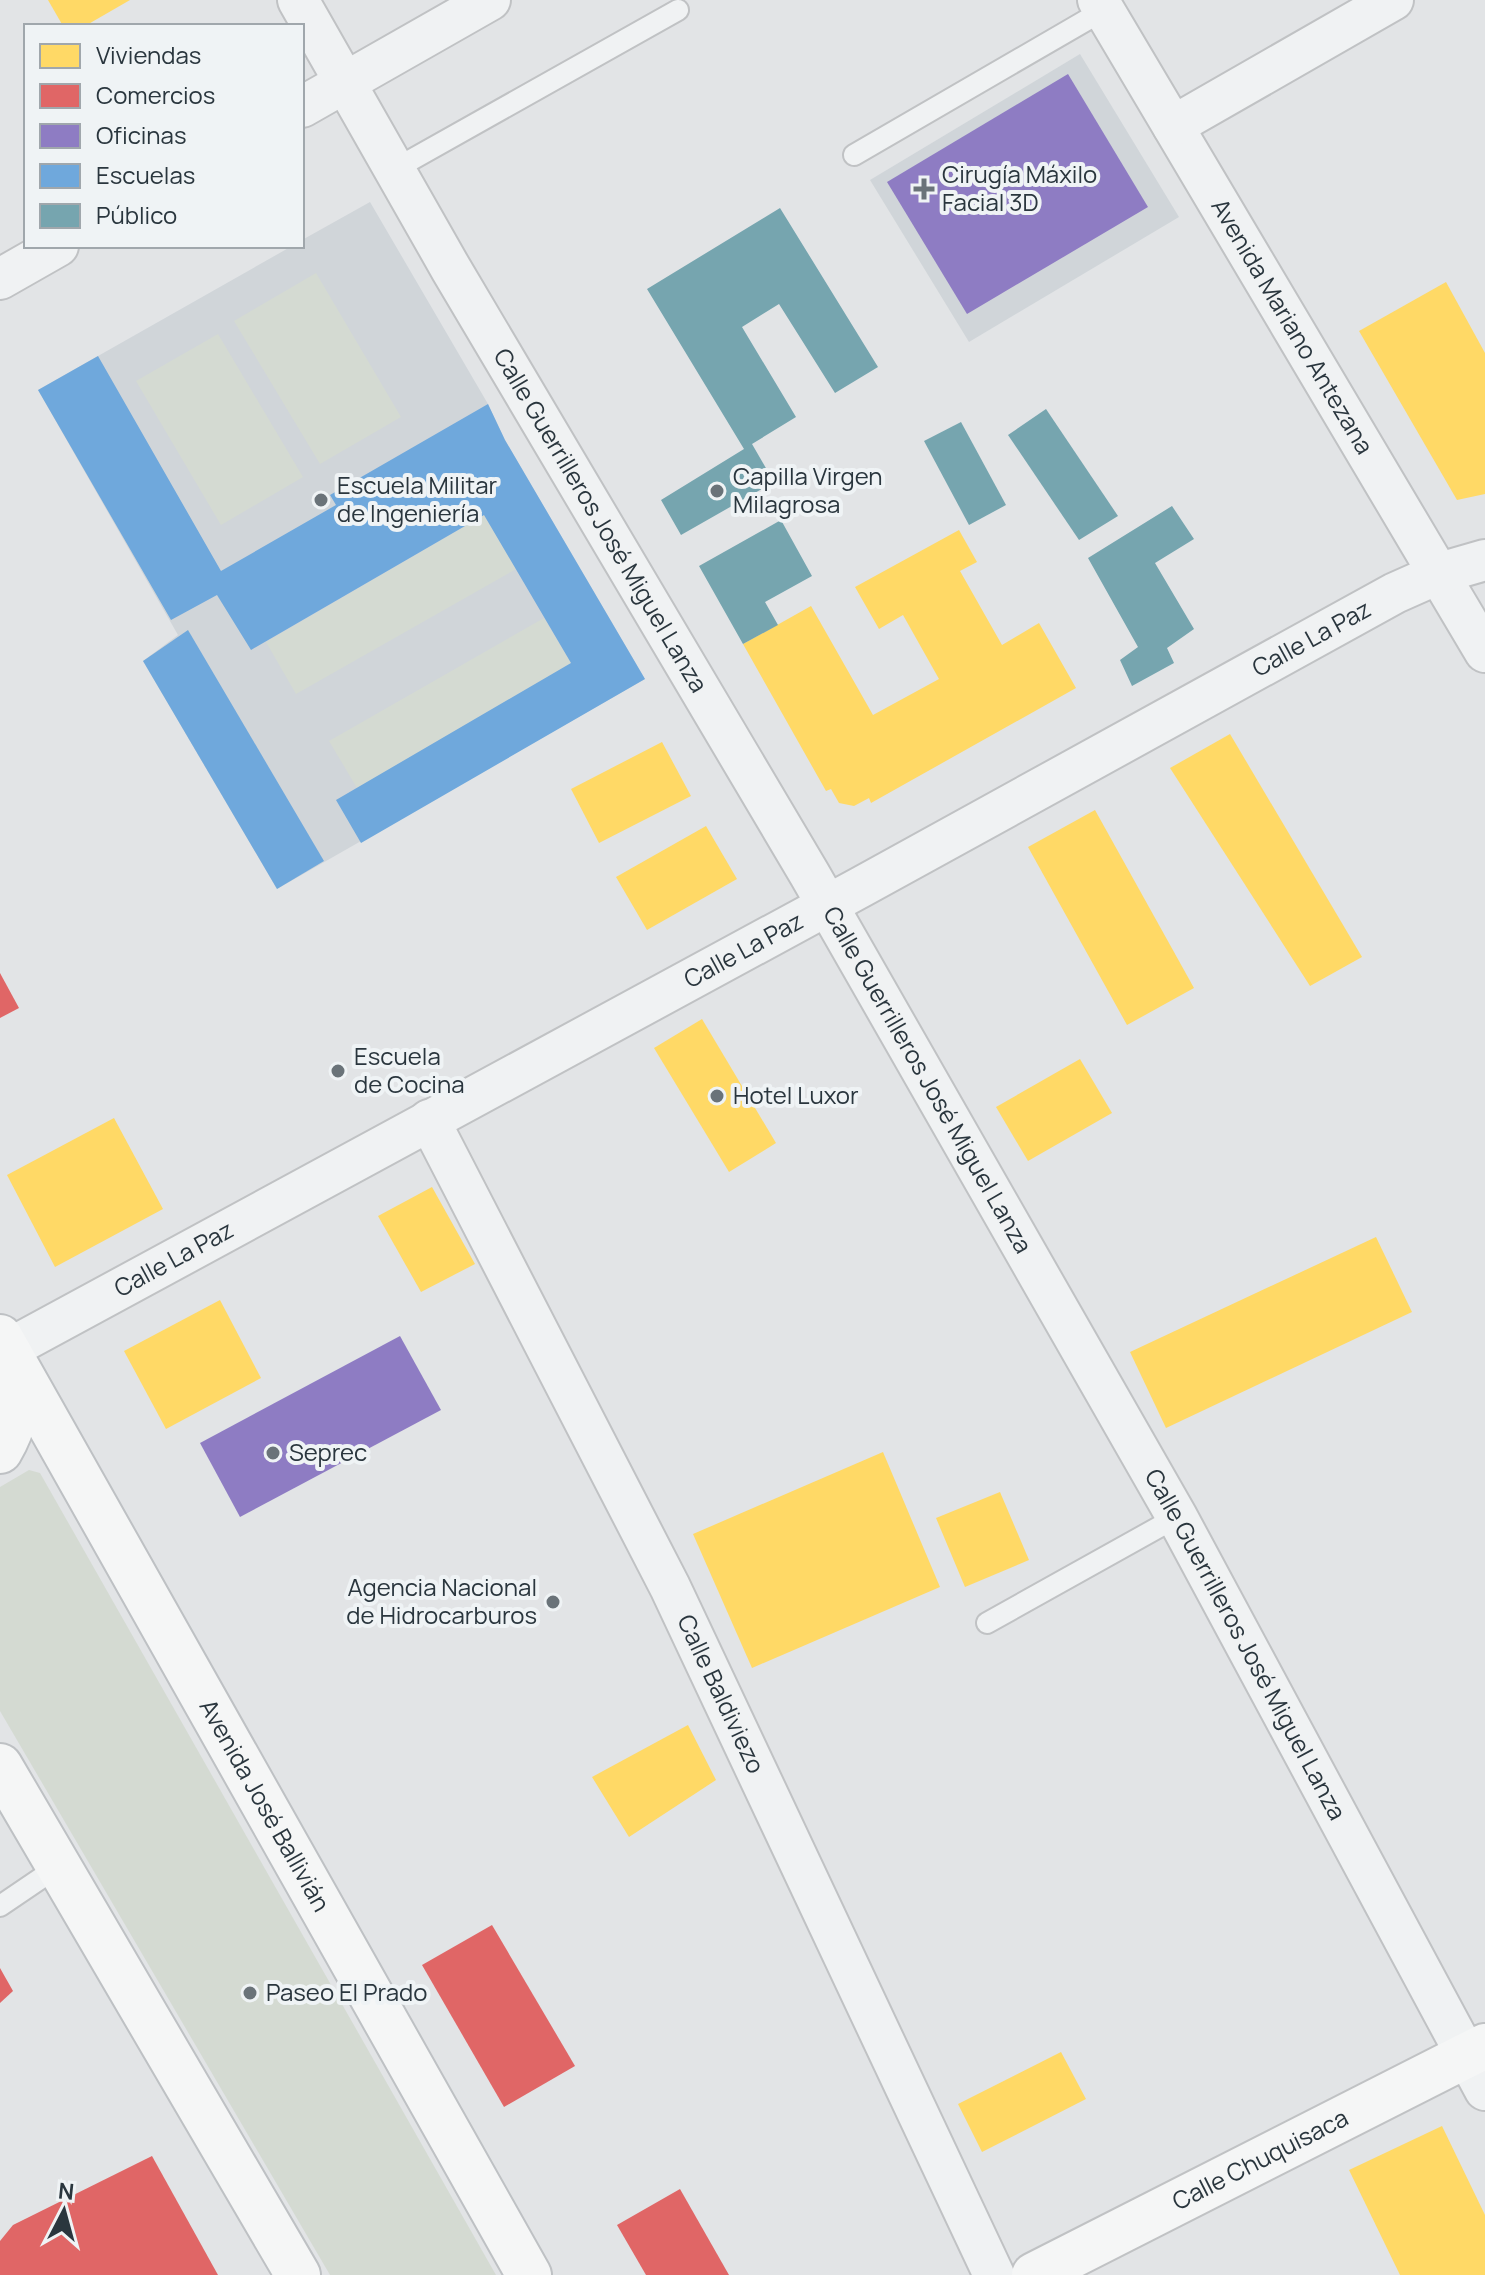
<svg xmlns="http://www.w3.org/2000/svg" width="1485" height="2275" font-family="Manrope,sans-serif">
<rect width="100%" height="100%" fill="#e2e4e6"/>
<g fill="#d0d5d9">
<polygon points="1080,54 1179,217 969,342 870,180"/>
<polygon points="370,202 488,404 505,440 645,679 277,889 143,661 178,635 38,390 292,246 302,246 302,240"/>
</g>
<g fill="#d4dad2">
<polygon points="316,273 401,417 320,464 234,321"/>
<polygon points="218,334 303,477 221,525 136,381"/>
<polygon points="484,515 516,569 296,694 266,642"/>
<polygon points="544,618 571,663 357,788 329,741"/>
<polygon points="29,1470 40,1473 496,2275 330,2275 0,1711 0,1487"/>
</g>
<g fill="#ffd966">
<polygon points="48,0 130,0 85,26 63,26"/>
<polygon points="1446,282 1485,353 1485,494 1457,500 1359,331"/>
<polygon points="959,530 977,562 960,571 1002,645 1039,623 1076,688 871,803 869,798 854,806 839,803 831,789 826,791 743,644 811,606 873,715 939,679 903,615 879,629 855,587"/>
<polygon points="1230,734 1362,957 1310,986 1170,768"/>
<polygon points="662,742 691,796 599,843 571,789"/>
<polygon points="1095,810 1194,988 1127,1025 1028,847"/>
<polygon points="706,826 737,879 647,930 616,877"/>
<polygon points="702,1019 776,1143 729,1172 654,1048"/>
<polygon points="1080,1059 1112,1113 1028,1161 996,1107"/>
<polygon points="114,1118 163,1209 55,1267 7,1175"/>
<polygon points="432,1187 475,1264 421,1292 378,1216"/>
<polygon points="1376,1237 1412,1312 1166,1428 1130,1352"/>
<polygon points="220,1300 261,1378 166,1429 124,1351"/>
<polygon points="883,1452 940,1587 752,1668 693,1534"/>
<polygon points="1000,1492 1029,1560 965,1587 936,1518"/>
<polygon points="688,1725 716,1780 629,1837 592,1777"/>
<polygon points="1061,2052 1086,2099 982,2152 958,2104"/>
<polygon points="1442,2126 1485,2215 1485,2275 1400,2275 1349,2170"/>
</g>
<g fill="#e06666">
<polygon points="0,973 19,1008 0,1018"/>
<polygon points="492,1925 575,2066 504,2107 422,1965"/>
<polygon points="0,1968 13,1991 0,2003"/>
<polygon points="152,2156 218,2275 0,2275 0,2241 13,2225"/>
<polygon points="680,2189 729,2275 646,2275 617,2225"/>
</g>
<g fill="#8e7cc3">
<polygon points="1068,74 1148,207 967,314 887,182"/>
<polygon points="400,1336 441,1410 240,1517 200,1443"/>
</g>
<g fill="#6fa8dc">
<polygon points="98,356 221,571 336,505 330,495 488,404 505,440 645,679 361,843 336,800 571,663 484,515 251,650 217,595 171,620 38,390"/>
<polygon points="188,630 324,861 277,889 143,661"/>
</g>
<g fill="#76a5af">
<polygon points="780,208 878,367 835,393 779,304 742,327 796,417 752,444 774,482 681,535 661,500 744,449 647,289"/>
<polygon points="1046,409 1118,516 1079,540 1008,435"/>
<polygon points="961,422 1006,505 969,525 924,441"/>
<polygon points="1172,506 1194,539 1155,563 1194,629 1167,648 1174,663 1132,686 1120,660 1138,647 1088,558"/>
<polygon points="781,520 812,576 765,602 778,625 743,644 699,566"/>
</g>
<g fill="none" stroke-linecap="round" stroke-linejoin="round">
<defs>
<g id="service">
<polyline points="854,155 1104,10"/>
<polyline points="395,169 678,10"/>
<polyline points="987,1623 1177,1517"/>
<polyline points="0,1906 59,1866"/>
</g>
<g id="minor">
<path id="s1" d="M 298,0 L 451,269 L 810,875 L 1177,1517 L 1485,2090"/>
<path id="s2" d="M 1098,0 L 1485,652"/>
<polyline points="302,107 490,0"/>
<polyline points="1173,126 1393,0"/>
<polyline points="0,279 58,246"/>
<path id="s3" d="M 429,1120 L 670,1587 L 994,2275"/>
<path id="s4" d="M 7,1350 L 861,887 L 1395,593 L 1440,573 L 1485,560"/>
</g>
<g id="secondary">
<path id="s5" d="M 1034,2275 L 1485,2046"/>
</g>
<g id="primary">
<path id="s6" d="M 0,1337 L 529,2275"/>
<path d="M 0,1451 C 16,1424 19,1402 18,1371"/>
<polyline points="0,1766 298,2275"/>
</g>
</defs>
<use href="#service" stroke="#c0c2c4" stroke-width="24"/>
<use href="#minor" stroke="#c0c2c4" stroke-width="44"/>
<use href="#secondary" stroke="#c0c2c4" stroke-width="48"/>
<use href="#primary" stroke="#bec1c4" stroke-width="48"/>
<use href="#service" stroke="#f0f2f3" stroke-width="20"/>
<use href="#minor" stroke="#f0f2f3" stroke-width="40"/>
<use href="#secondary" stroke="#f5f6f6" stroke-width="44"/>
<use href="#primary" stroke="#f5f6f6" stroke-width="44"/>
</g>
<g fill="#6a7379" stroke="#eff3f5" stroke-width="3">
<path d="M920 177h8v8h8v8h-8v8h-8v-8h-8v-8h8z"/>
<circle cx="717" cy="491" r="8"/>
<circle cx="321" cy="500" r="8"/>
<circle cx="338" cy="1071" r="8"/>
<circle cx="717" cy="1096" r="8"/>
<circle cx="273" cy="1453" r="8"/>
<circle cx="553" cy="1602" r="8"/>
<circle cx="250" cy="1993" r="8"/>
</g>
<g text-anchor="middle" stroke-width="8" stroke-linejoin="round" paint-order="stroke">
<g font-size="24" fill="#2a363e" stroke="#eff3f5" text-anchor="start">
<text x="942" y="183">Cirugía Máxilo<tspan x="942" dy="28">Facial 3D</tspan></text>
<text x="733" y="485">Capilla Virgen<tspan x="733" dy="28">Milagrosa</tspan></text>
<text x="337" y="494">Escuela Militar<tspan x="337" dy="28">de Ingeniería</tspan></text>
<text x="354" y="1065">Escuela<tspan x="354" dy="28">de Cocina</tspan></text>
<text x="733" y="1104">Hotel Luxor</text>
<text x="289" y="1461">Seprec</text>
<text x="537" y="1596" text-anchor="end">Agencia Nacional<tspan x="537" dy="28">de Hidrocarburos</tspan></text>
<text x="266" y="2001">Paseo El Prado</text>
</g>
<g font-size="24" fill="#2a363e" stroke="#eff3f5">
<text dy="8" stroke="none"><textPath href="#s2" startOffset="380">Avenida Mariano Antezana</textPath></text>
<text dy="8" stroke="none"><textPath href="#s1" startOffset="602">Calle Guerrilleros José Miguel Lanza</textPath></text>
<text dy="8" stroke="none"><textPath href="#s4" startOffset="1486">Calle La Paz</textPath></text>
<text dy="8" stroke="none"><textPath href="#s4" startOffset="838">Calle La Paz</textPath></text>
<text dy="8" stroke="none"><textPath href="#s1" startOffset="1250">Calle Guerrilleros José Miguel Lanza</textPath></text>
<text dy="8" stroke="none"><textPath href="#s4" startOffset="190">Calle La Paz</textPath></text>
<text dy="8" stroke="none"><textPath href="#s1" startOffset="1898">Calle Guerrilleros José Miguel Lanza</textPath></text>
<text dy="8" stroke="none"><textPath href="#s3" startOffset="644">Calle Baldiviezo</textPath></text>
<text dy="8" stroke="none"><textPath href="#s6" startOffset="538">Avenida José Ballivián</textPath></text>
<text dy="8" stroke="none"><textPath href="#s5" startOffset="254">Calle Chuquisaca</textPath></text>
</g>
</g>
<rect x="24" y="24" width="280" height="224" fill="#eff3f5" stroke="#a0a7ac" stroke-width="2"/>
<rect x="40" y="44" width="40" height="24" fill="#ffd966" stroke="#a0a7ac" stroke-width="2"/>
<text x="96" y="64" font-size="24" fill="#2a363e">Viviendas</text>
<rect x="40" y="84" width="40" height="24" fill="#e06666" stroke="#a0a7ac" stroke-width="2"/>
<text x="96" y="104" font-size="24" fill="#2a363e">Comercios</text>
<rect x="40" y="124" width="40" height="24" fill="#8e7cc3" stroke="#a0a7ac" stroke-width="2"/>
<text x="96" y="144" font-size="24" fill="#2a363e">Oficinas</text>
<rect x="40" y="164" width="40" height="24" fill="#6fa8dc" stroke="#a0a7ac" stroke-width="2"/>
<text x="96" y="184" font-size="24" fill="#2a363e">Escuelas</text>
<rect x="40" y="204" width="40" height="24" fill="#76a5af" stroke="#a0a7ac" stroke-width="2"/>
<text x="96" y="224" font-size="24" fill="#2a363e">Público</text>
<g transform="translate(64 2211) rotate(6)" stroke="#eff3f5" stroke-width="6" paint-order="stroke">
<path d="M0-6L14 30L0 20L-14 30Z" fill="#2a363e"/>
<text y="-12" font-size="22" font-weight="bold" text-anchor="middle" fill="#2a363e">N</text>
</g>
</svg>
